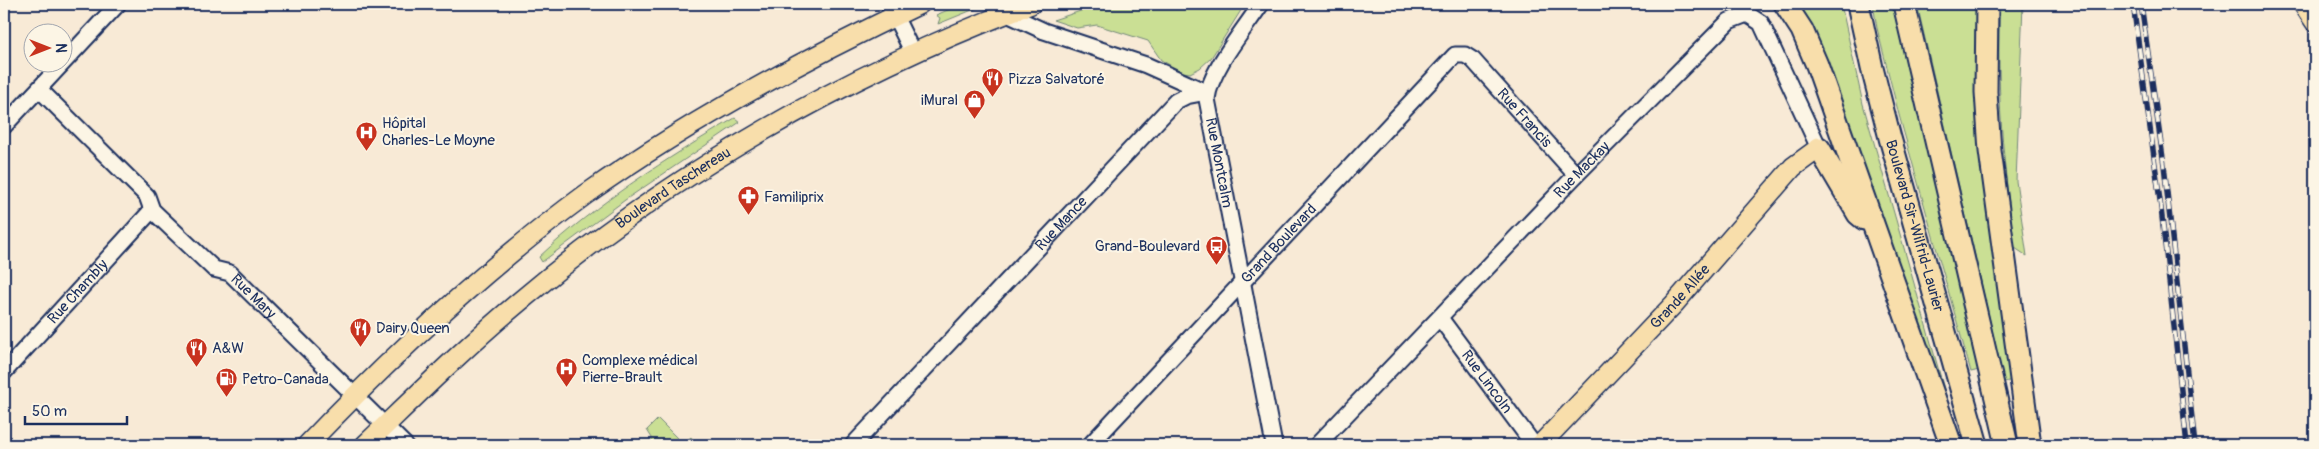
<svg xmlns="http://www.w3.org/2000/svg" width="2319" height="449" font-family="Pangolin,sans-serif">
<rect width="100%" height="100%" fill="#f8ead6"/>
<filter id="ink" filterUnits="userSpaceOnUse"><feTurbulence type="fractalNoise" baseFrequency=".02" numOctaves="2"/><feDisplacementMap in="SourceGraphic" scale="10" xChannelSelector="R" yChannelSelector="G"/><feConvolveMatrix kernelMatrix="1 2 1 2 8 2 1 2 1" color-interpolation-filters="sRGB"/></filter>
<g filter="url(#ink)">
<g fill="#cadf94" stroke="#728779">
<polygon points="962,4 987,4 938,24 940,18 936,15"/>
<polygon points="1102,4 1245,4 1211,58 1200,68 1190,73 1182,72 1161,60 1148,41 1097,25 1077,28 1053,20"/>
<polygon points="1793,4 1841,4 1863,104 1960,445"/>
<polygon points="1873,4 1894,4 1979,370 1971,372 1899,115 1877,28"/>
<polygon points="1917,4 1978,4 2013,380 2004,382"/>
<path d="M 2000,4 L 2023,4 L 2016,181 L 2027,256 L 2015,248 C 2003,166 1996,86 2000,4 Z"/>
<path d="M 735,118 L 740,122 L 625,200 L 542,262 L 539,257 C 598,202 666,159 735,118 Z"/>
<polygon points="658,419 683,444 691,437 693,441 689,445 678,445 676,443 674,445 652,445 652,438 647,430"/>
</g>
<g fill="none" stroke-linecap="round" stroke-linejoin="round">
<defs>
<g id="minor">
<polyline points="889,4 913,53"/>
<path id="s1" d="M 1261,4 C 1244,30 1210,70 1207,99 L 1274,445"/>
<polyline points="1005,13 1044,31 1146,65 1206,92"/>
<path id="s2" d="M 39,89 L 147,196 L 152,210 L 214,269 L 230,273 L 405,445"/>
<polyline points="4,126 118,4"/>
<path id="s3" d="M 1440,318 L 1534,445"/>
<path id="s4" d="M 4,372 L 152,210"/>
<path id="s5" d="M 853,445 L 1176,101 L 1186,96 L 1207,92"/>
<path id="s6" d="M 1090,445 L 1455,55 L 1465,55 L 1473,60 L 1576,175"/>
<path id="s7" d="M 1317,445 L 1576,175 L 1729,21 L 1747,14 L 1761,23 L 1819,148"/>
</g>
<g id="major">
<polyline points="2303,4 2315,22"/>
<path d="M 307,445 C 393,355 484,269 585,195 C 690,120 804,59 920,4"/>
<path id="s8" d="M 365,445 C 416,396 465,347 519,302 C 670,174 846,74 1031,4"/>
<path id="s9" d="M 1540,445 L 1674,304 L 1793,167 L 1819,148"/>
</g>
<g id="highway">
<polyline points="1785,4 1802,30 1817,65 1951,445"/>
<path id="s10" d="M 1858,4 L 1872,68 L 1890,138 L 1977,445"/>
<polyline points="1904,4 2007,445"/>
<polyline points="1987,4 1986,92 1990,151 2030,445"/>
<polyline points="1819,148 1858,214 1864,219"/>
</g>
</defs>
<use href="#minor" stroke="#1b2f5e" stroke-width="19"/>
<use href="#major" stroke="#1b2f5e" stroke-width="22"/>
<use href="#highway" stroke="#1b2f5e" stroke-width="25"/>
<use href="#minor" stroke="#fcf5e5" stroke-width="15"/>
<use href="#major" stroke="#f8deab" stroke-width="19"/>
<use href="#highway" stroke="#f8deab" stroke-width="21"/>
<defs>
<g id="rail">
<polyline points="2133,4 2161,208 2187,445"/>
<polyline points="2141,4 2164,165 2195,445"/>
</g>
</defs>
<use href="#rail" stroke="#1b2f5e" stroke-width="5.5"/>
<use href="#rail" stroke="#fcf5e5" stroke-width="4" stroke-dasharray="11" stroke-linecap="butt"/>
</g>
</g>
<defs>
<symbol id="restaurant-pin" viewBox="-11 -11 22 30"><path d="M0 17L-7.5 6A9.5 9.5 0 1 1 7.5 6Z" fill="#c8321e" stroke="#fcf5e5"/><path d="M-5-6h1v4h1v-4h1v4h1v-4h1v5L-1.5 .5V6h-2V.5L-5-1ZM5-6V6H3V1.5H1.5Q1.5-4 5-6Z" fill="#fff"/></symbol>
<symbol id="shop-pin" viewBox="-11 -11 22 30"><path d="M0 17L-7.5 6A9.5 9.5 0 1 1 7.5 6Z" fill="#c8321e" stroke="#fcf5e5"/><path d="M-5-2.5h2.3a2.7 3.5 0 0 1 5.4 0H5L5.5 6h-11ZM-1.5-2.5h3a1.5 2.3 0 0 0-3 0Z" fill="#fff"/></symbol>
<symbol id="hospital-pin" viewBox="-11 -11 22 30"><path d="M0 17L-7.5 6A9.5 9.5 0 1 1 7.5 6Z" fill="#c8321e" stroke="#fcf5e5"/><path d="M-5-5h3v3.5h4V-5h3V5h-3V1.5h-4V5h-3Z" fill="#fff"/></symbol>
<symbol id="pharmacy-pin" viewBox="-11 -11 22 30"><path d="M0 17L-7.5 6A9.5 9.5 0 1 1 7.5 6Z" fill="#c8321e" stroke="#fcf5e5"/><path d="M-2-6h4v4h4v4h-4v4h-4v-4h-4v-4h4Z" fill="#fff"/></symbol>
<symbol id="bus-pin" viewBox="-11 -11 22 30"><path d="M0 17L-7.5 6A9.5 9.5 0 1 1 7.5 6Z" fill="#c8321e" stroke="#fcf5e5"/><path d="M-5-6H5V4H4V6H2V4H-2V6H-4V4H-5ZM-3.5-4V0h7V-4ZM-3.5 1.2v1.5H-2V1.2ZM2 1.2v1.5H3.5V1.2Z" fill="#fff"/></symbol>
<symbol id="fuel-pin" viewBox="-11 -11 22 30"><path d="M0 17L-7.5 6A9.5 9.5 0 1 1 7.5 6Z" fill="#c8321e" stroke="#fcf5e5"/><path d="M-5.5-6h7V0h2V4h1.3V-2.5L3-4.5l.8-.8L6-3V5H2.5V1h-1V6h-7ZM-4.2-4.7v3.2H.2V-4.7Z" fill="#fff"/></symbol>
</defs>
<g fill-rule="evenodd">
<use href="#restaurant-pin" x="980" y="66" width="25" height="34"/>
<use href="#shop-pin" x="962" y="88" width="25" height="34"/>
<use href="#hospital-pin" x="354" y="120" width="25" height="34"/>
<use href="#pharmacy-pin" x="736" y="184" width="25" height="34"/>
<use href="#bus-pin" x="1204" y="234" width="25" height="34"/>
<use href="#restaurant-pin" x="348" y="316" width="25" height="34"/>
<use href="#restaurant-pin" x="184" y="336" width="25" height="34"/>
<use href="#hospital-pin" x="554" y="356" width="25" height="34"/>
<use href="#fuel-pin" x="214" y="366" width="25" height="34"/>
</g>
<g text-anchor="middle" stroke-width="4" stroke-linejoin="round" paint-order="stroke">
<g font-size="15" fill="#1b2f5e" stroke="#fcf5e5" text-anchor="start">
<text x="1008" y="84">Pizza Salvatoré</text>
<text x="958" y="105" text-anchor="end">iMural</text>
<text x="382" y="128">Hôpital<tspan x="382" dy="17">Charles-Le Moyne</tspan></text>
<text x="764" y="202">Familiprix</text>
<text x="1200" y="251" text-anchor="end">Grand-Boulevard</text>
<text x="376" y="333">Dairy Queen</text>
<text x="212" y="353">A&amp;W</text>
<text x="582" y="365">Complexe médical<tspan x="582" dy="17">Pierre-Brault</tspan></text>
<text x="242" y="384">Petro-Canada</text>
</g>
<g font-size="15" fill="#1b2f5e" stroke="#fcf5e5">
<text dy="5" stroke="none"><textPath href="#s6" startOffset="631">Rue Francis</textPath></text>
<text dy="5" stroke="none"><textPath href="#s1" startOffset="175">Rue Montcalm</textPath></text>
<text dy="5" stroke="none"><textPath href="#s7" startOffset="382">Rue Mackay</textPath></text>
<text dy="5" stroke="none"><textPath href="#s8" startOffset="402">Boulevard Taschereau</textPath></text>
<text dy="5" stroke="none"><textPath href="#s5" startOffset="304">Rue Mance</textPath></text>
<text dy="5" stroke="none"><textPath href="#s10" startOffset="229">Boulevard Sir-Wilfrid-Laurier</textPath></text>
<text dy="5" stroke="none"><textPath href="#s6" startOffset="276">Grand Boulevard</textPath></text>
<text dy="5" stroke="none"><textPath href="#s4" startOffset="109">Rue Chambly</textPath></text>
<text dy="5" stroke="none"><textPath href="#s2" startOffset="302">Rue Mary</textPath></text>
<text dy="5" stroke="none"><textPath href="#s9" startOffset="204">Grande Allée</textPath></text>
<text dy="5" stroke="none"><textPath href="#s3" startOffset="79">Rue Lincoln</textPath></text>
</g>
</g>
<rect width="2319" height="449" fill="none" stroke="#fcf5e5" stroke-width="20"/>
<rect x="10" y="10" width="2299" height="429" fill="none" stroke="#1b2f5e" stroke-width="2" filter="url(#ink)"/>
<g transform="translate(48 48) rotate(90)"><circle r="24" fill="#fcf5e5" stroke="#a2a6af"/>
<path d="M0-4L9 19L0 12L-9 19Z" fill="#c8321e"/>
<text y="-8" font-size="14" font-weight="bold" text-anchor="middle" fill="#1b2f5e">N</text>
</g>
<path d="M25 416v8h102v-8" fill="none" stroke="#1b2f5e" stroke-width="2.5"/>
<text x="32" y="416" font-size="15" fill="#1b2f5e" stroke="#fcf5e5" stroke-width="4" paint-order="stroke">50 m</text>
</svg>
